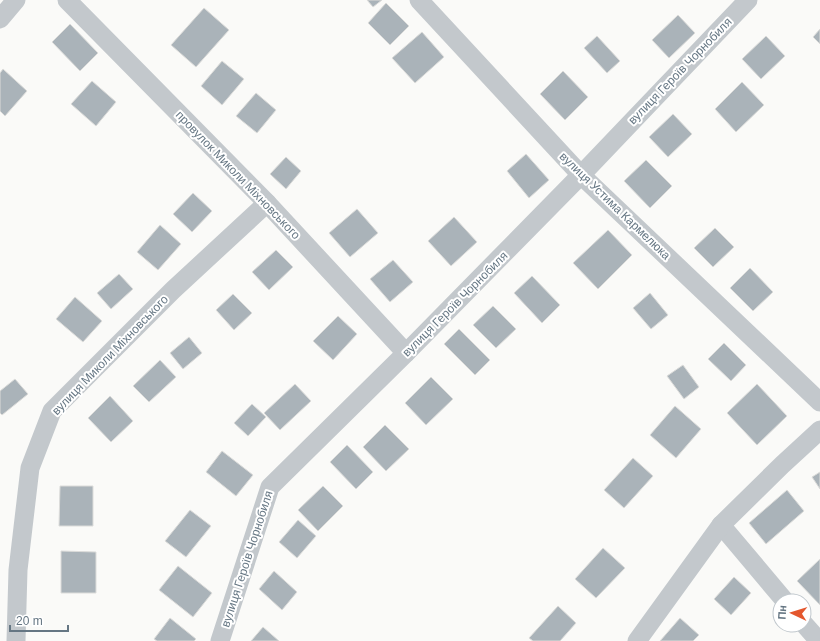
<svg xmlns="http://www.w3.org/2000/svg" width="820" height="641" font-family="Helvetica,sans-serif">
<rect width="100%" height="100%" fill="#fafaf8"/>
<g fill="#aab3b9" stroke="#dcdcda">
<polygon points="367,0 382,0 373,7"/>
<polygon points="386,3 409,26 390,45 368,23"/>
<polygon points="204,8 229,30 196,67 171,45"/>
<polygon points="678,15 695,33 669,58 652,40"/>
<polygon points="70,24 98,53 80,71 52,42"/>
<polygon points="820,29 820,44 813,37"/>
<polygon points="422,32 444,57 415,83 392,58"/>
<polygon points="597,36 620,61 607,73 584,48"/>
<polygon points="766,36 785,56 761,79 742,59"/>
<polygon points="222,61 244,79 222,105 201,86"/>
<polygon points="3,69 27,91 5,116 0,111 0,73"/>
<polygon points="563,71 588,97 565,120 540,94"/>
<polygon points="92,81 116,102 96,126 71,104"/>
<polygon points="742,82 764,105 736,132 715,109"/>
<polygon points="256,93 276,110 257,133 236,116"/>
<polygon points="673,114 692,134 668,157 649,137"/>
<polygon points="526,154 549,180 529,198 507,171"/>
<polygon points="286,157 301,171 286,189 270,174"/>
<polygon points="646,160 672,186 650,208 624,181"/>
<polygon points="193,193 212,211 192,232 173,214"/>
<polygon points="357,209 378,233 350,257 329,233"/>
<polygon points="454,217 477,242 451,266 428,241"/>
<polygon points="160,225 181,244 158,270 137,252"/>
<polygon points="715,228 734,247 713,267 694,248"/>
<polygon points="608,230 632,255 598,289 573,263"/>
<polygon points="276,250 293,267 269,290 252,272"/>
<polygon points="393,260 413,282 390,302 370,279"/>
<polygon points="750,268 773,292 753,311 730,288"/>
<polygon points="119,274 133,289 111,309 97,293"/>
<polygon points="532,276 560,305 542,323 514,293"/>
<polygon points="650,293 668,315 651,329 633,308"/>
<polygon points="233,294 252,313 234,330 216,310"/>
<polygon points="75,297 102,321 83,342 56,319"/>
<polygon points="493,306 516,329 496,348 473,325"/>
<polygon points="338,316 357,334 333,360 313,341"/>
<polygon points="459,329 490,360 475,375 444,344"/>
<polygon points="189,337 202,353 183,369 170,353"/>
<polygon points="724,343 746,365 731,381 708,359"/>
<polygon points="160,360 176,377 149,402 133,386"/>
<polygon points="683,365 699,387 684,399 667,376"/>
<polygon points="431,377 453,399 426,425 405,403"/>
<polygon points="15,379 28,394 2,415 0,413 0,391"/>
<polygon points="295,384 311,401 280,430 264,413"/>
<polygon points="757,384 787,416 757,445 727,413"/>
<polygon points="110,396 133,421 111,442 88,418"/>
<polygon points="252,404 266,417 248,436 234,423"/>
<polygon points="675,406 701,429 676,458 650,435"/>
<polygon points="385,425 409,449 386,471 363,447"/>
<polygon points="347,445 373,472 356,489 330,462"/>
<polygon points="222,451 253,475 236,496 206,472"/>
<polygon points="633,458 653,476 624,508 604,490"/>
<polygon points="820,472 820,489 812,477"/>
<polygon points="60,486 93,486 93,526 59,526"/>
<polygon points="323,486 343,506 318,531 298,510"/>
<polygon points="787,490 804,511 766,544 749,523"/>
<polygon points="190,510 211,526 186,557 165,541"/>
<polygon points="298,520 316,536 297,558 279,542"/>
<polygon points="603,548 625,568 596,598 575,579"/>
<polygon points="61,551 96,552 96,593 61,593"/>
<polygon points="820,559 820,605 797,581"/>
<polygon points="178,566 212,593 193,617 159,590"/>
<polygon points="274,571 297,592 282,610 259,589"/>
<polygon points="734,577 751,593 731,615 714,599"/>
<polygon points="558,606 576,623 560,641 533,641 529,638"/>
<polygon points="170,618 196,639 194,641 157,641 154,639"/>
<polygon points="680,618 699,635 693,641 660,641"/>
<polygon points="263,627 279,641 251,641"/>
</g>
<g fill="none" stroke-linecap="round" stroke-linejoin="round">
<g stroke="#c3c8cc" stroke-width="19">
<polyline points="67,0 267,203 406,353"/>
<polyline points="419,0 581,175 820,402"/>
<polyline points="0,19 16,0"/>
<polyline points="721,525 785,601"/>
<polyline points="804,624 819,641"/>
<polyline points="16,641 18,570 30,468 52,411 173,290 267,203"/>
<polyline points="220,641 270,487 406,353 581,175 748,0"/>
<polyline points="637,641 721,525 782,465 820,430"/>
</g>
</g>
<g text-anchor="middle" stroke-width="4" stroke-linejoin="round" paint-order="stroke">
<g font-size="12" fill="#657683" stroke="#fff">
<text transform="translate(680 71) rotate(-46)" y="4">вулиця Героїв Чорнобиля</text>
<text transform="translate(238 175) rotate(46)" y="4">провулок Миколи Міхновського</text>
<text transform="translate(615 206) rotate(44)" y="4">вулиця Устима Кармелюка</text>
<text transform="translate(455 304) rotate(-45)" y="4">вулиця Героїв Чорнобиля</text>
<text transform="translate(110 355) rotate(-46)" y="4">вулиця Миколи Міхновського</text>
<text transform="translate(247 559) rotate(-72)" y="4">вулиця Героїв Чорнобиля</text>
</g>
</g>
<g transform="translate(792 613) rotate(274)"><circle r="19" fill="#ffffff" stroke="#c1c8cd"/>
<path d="M0-3L7 15L0 10L-7 15Z" fill="#e4572e"/>
<text y="-6" font-size="11" font-weight="bold" text-anchor="middle" fill="#657683">Пн</text>
</g>
<path d="M10 625v6h58v-6" fill="none" stroke="#657683" stroke-width="2"/>
<text x="16" y="625" font-size="12" fill="#657683" stroke="#ffffff" stroke-width="3" paint-order="stroke">20 m</text>
</svg>
